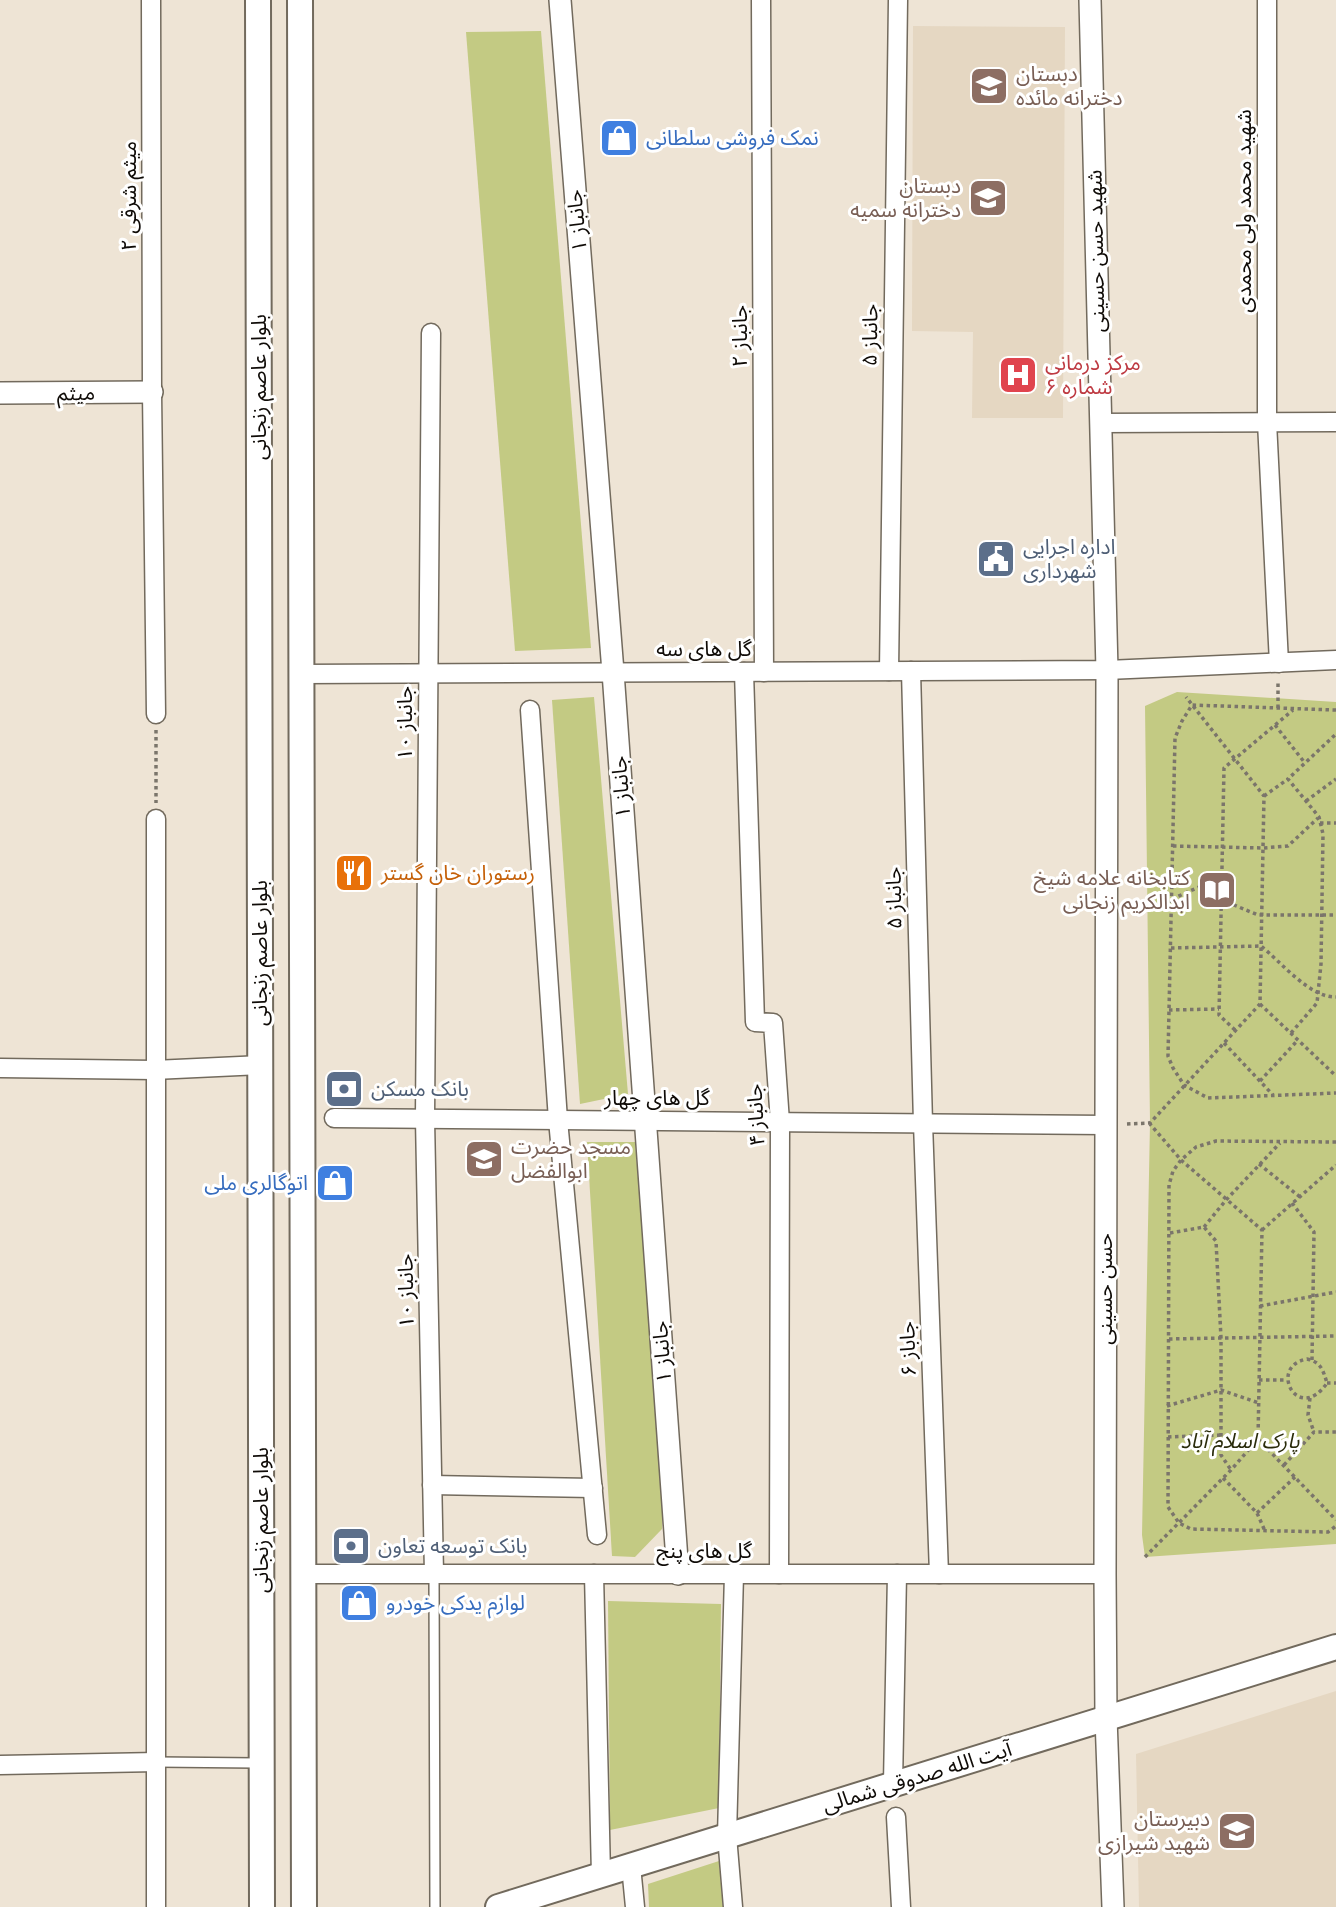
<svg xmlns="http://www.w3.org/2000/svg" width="1336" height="1907" font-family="'Times New Roman','Noto Sans Arabic',serif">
<rect width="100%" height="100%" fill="#eee4d5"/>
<g fill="#e5d7c2">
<polygon points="913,26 1065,27 1063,418 972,418 973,332 912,331"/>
<polygon points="1336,1691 1336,1907 1139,1907 1136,1754"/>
</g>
<g fill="#c3ca83">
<polygon points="541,31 591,648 515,651 466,32"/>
<polygon points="1177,692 1336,702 1336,1544 1145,1557 1142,1535 1150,1123 1145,706"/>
<polygon points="594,697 628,1094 580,1104 552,700"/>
<polygon points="587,1142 635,1142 664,1489 662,1529 635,1557 612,1556"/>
<polygon points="608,1601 721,1604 719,1808 610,1830"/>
<polygon points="719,1861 723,1907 649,1907 648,1884"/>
</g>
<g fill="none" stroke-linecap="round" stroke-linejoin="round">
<defs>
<g id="service">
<polyline points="434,1574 435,1907"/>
<polyline points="157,1762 261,1763"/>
</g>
<g id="minor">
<polyline points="151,0 152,392 156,714"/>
<polyline points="761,0 764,672"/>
<polyline points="1267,0 1267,422 1279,663"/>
<polyline points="431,333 425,1119 434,1574"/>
<polyline points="1100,423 1336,422"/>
<polyline points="889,671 898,0"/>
<polyline points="911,671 923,1123 939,1574"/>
<polyline points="744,672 755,1022 773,1023 780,1122 779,1574"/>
<polyline points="302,674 1107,670 1336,660"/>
<polyline points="530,710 558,1120 597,1535"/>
<polyline points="0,1068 154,1070 260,1065"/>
<polyline points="334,1118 1106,1125"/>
<polyline points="432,1485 593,1488"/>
<polyline points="303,1574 1105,1574"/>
<polyline points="594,1574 601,1875"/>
<polyline points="0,1765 157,1762"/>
<polyline points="893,1784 897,1574"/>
<polyline points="896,1817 901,1907"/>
<polyline points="631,1866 635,1907"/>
<path d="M 156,1907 C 159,1544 153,1182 156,819"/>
<polyline points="733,1907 727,1836 734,1574"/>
</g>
<g id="tertiary">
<polyline points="560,0 613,672 678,1574"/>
<polyline points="1090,0 1107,670 1105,1574 1106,1718 1113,1907"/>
<polyline points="0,393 152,392"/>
</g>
<g id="secondary">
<polyline points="258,0 262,1907"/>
<polyline points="300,0 304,1907"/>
<polyline points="498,1907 1336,1647"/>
</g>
</defs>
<use href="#service" stroke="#726a5d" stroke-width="12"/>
<use href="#minor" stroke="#726a5d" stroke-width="21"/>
<use href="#tertiary" stroke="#726a5d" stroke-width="24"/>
<use href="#secondary" stroke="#726a5d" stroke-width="28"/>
<g stroke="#7b756b" stroke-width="3.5" stroke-dasharray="3.5 3.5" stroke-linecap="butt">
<polyline points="1278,708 1278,682"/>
<polyline points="1336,710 1192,705 1182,721 1175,738 1168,1056 1173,1068 1184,1085 1208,1098 1336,1093"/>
<polyline points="1275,725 1305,763"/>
<polyline points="156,730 156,803"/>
<polyline points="1264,796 1288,779"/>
<polyline points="1306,801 1336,779"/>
<polyline points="1320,823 1336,823"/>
<polyline points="1173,846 1263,848 1288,846 1318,818"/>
<polyline points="1172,899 1199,887 1221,892 1234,905 1258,915 1336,915"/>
<path d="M 1171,948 L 1261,946 C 1281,962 1310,998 1336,997"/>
<polyline points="1260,1004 1336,1076"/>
<polyline points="1169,1010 1219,1009"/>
<polyline points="1235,1030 1219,1015 1224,768 1293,710"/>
<polyline points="1291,1033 1317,1003 1321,964 1323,834 1319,817 1288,779 1336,734"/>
<polyline points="1224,1043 1273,1095"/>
<polyline points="1260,1081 1298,1040"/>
<polyline points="1127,1124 1150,1123 1260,1004 1264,796 1186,697"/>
<polyline points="1336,1142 1216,1141 1196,1147 1181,1160 1173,1171 1169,1185 1168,1507 1179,1523 1191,1529 1328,1532 1336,1526"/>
<polyline points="1259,1164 1300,1197"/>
<polyline points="1292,1203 1314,1232 1312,1360"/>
<polyline points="1204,1227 1226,1200 1280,1143"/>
<polyline points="1262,1230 1336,1165"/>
<polyline points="1170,1233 1204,1227 1216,1241 1221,1338 1221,1455 1231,1470"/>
<polyline points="1260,1306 1336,1292"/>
<polyline points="1169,1339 1336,1336"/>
<path d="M 1307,1359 C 1321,1362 1323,1370 1327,1383 C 1298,1425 1267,1366 1307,1359 Z"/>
<polyline points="1259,1380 1287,1380"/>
<polyline points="1327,1383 1336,1383"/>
<polyline points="1310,1398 1308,1415 1314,1432"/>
<polyline points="1167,1406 1221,1390 1259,1403"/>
<polyline points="1168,1437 1221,1435"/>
<polyline points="1258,1439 1336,1520"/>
<polyline points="1284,1465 1314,1432 1336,1432"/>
<polyline points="1223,1478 1257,1513 1265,1531"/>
<polyline points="1257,1513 1295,1477"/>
<polyline points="1145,1557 1231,1470 1258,1439 1262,1230 1181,1160 1150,1124"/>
</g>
<use href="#service" stroke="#fff" stroke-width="9"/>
<use href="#minor" stroke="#fff" stroke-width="18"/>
<use href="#tertiary" stroke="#fff" stroke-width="21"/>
<use href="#secondary" stroke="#fff" stroke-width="24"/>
</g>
<defs>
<symbol id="school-square" viewBox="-11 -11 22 22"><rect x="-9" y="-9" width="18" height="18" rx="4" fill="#8d6e63" stroke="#fff"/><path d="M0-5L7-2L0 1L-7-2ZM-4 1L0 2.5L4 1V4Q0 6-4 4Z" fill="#fff"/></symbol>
<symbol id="shop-square" viewBox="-11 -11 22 22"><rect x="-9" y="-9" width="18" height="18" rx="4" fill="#3f7fe0" stroke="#fff"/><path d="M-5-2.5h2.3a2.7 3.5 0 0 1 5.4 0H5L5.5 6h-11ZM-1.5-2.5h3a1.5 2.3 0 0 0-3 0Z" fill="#fff"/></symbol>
<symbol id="hospital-square" viewBox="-11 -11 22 22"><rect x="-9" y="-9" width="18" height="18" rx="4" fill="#e0444e" stroke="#fff"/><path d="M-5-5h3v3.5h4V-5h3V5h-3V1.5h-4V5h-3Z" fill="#fff"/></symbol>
<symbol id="civic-square" viewBox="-11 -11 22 22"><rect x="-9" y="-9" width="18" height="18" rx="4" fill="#5c6f8a" stroke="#fff"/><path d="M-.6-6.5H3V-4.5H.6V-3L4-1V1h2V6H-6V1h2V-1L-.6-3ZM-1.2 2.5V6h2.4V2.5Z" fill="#fff"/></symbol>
<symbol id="restaurant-square" viewBox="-11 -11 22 22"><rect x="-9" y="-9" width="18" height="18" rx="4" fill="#e8710a" stroke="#fff"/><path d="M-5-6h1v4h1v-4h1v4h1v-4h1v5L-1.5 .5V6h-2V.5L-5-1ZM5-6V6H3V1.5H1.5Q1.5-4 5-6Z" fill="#fff"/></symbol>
<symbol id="library-square" viewBox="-11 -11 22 22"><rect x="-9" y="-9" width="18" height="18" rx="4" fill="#8d6e63" stroke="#fff"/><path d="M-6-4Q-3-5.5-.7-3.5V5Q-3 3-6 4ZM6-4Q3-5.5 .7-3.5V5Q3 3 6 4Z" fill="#fff"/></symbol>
<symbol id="bank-square" viewBox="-11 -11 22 22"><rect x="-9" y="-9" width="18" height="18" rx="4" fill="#5c6f8a" stroke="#fff"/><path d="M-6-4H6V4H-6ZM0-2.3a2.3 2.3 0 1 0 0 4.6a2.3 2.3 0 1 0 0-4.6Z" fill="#fff"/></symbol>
</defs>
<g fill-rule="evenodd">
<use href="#school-square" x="967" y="64" width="44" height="44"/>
<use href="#shop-square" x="597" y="116" width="44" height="44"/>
<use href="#school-square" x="966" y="176" width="44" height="44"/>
<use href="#hospital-square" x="996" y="353" width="44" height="44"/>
<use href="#civic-square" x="974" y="537" width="44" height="44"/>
<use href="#restaurant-square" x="332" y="851" width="44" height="44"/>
<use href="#library-square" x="1195" y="868" width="44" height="44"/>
<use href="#bank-square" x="322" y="1067" width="44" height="44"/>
<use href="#school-square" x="462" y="1137" width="44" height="44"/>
<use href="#shop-square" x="313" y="1161" width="44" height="44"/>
<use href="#bank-square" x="329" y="1524" width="44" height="44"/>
<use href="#shop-square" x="337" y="1581" width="44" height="44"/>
<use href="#school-square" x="1215" y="1809" width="44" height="44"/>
</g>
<g text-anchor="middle" stroke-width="6" stroke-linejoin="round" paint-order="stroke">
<g font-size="21" fill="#785e54" stroke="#fff" text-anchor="end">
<text x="1016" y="81" text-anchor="start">دبستان<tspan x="1016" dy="24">دخترانه مائده</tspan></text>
<text x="961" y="193">دبستان<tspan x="961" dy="24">دخترانه سمیه</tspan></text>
<text x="1190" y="885">کتابخانه علامه شیخ<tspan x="1190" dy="24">ابدالکریم زنجانی</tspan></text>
<text x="511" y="1154" text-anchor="start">مسجد حضرت<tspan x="511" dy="24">ابوالفضل</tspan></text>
<text x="1210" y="1826">دبیرستان<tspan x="1210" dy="24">شهید شیرازی</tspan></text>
</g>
<g font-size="21" fill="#366cbe" stroke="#fff" text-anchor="start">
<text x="646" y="145">نمک فروشی سلطانی</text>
<text x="308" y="1190" text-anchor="end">اتوگالری ملی</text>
<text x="386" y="1610">لوازم یدکی خودرو</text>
</g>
<g font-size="21" fill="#0f0b07" stroke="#fff">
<text transform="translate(129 196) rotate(-90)" y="7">میثم شرقی ۲</text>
<text transform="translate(1244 211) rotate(-90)" y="7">شهید محمد ولی محمدی</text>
<text transform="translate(577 221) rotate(-95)" y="7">جانباز ۱</text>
<text transform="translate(1096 251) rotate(-91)" y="7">شهید حسن حسینی</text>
<text transform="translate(870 335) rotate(-89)" y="7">جانباز ۵</text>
<text transform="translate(740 336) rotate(-90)" y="7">جانباز ۲</text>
<text transform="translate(259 387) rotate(-90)" y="7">بلوار عاصم زنجانی</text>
<text transform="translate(76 393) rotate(-1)" y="7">میثم</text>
<text x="704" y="656">گل های سه</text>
<text transform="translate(405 723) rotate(-90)" y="7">جانباز ۱۰</text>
<text transform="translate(621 787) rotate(-94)" y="7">جانباز ۱</text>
<text transform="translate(894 898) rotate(-91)" y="7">جانباز ۵</text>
<text transform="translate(260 953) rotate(-90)" y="7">بلوار عاصم زنجانی</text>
<text x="657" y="1105">گل های چهار</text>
<text transform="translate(756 1115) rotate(-93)" y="7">جانباز ۴</text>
<text transform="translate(1105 1289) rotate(-90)" y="7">حسن حسینی</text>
<text transform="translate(406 1291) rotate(-91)" y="7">جانباز ۱۰</text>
<text transform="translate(908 1349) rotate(-92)" y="7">جاباز ۶</text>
<text transform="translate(662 1352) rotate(-94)" y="7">جانباز ۱</text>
<text transform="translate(261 1520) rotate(-90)" y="7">بلوار عاصم زنجانی</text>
<text x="704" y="1558">گل های پنج</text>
<text transform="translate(917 1777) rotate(-17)" y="7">آیت الله صدوقی شمالی</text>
</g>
<g font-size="21" fill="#be3a42" stroke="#fff" text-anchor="start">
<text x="1045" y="370">مرکز درمانی<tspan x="1045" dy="24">شماره ۶</tspan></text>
</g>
<g font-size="21" fill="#4e5e75" stroke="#fff" text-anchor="start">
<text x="1023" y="554">اداره اجرایی<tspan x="1023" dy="24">شهرداری</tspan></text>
<text x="371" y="1096">بانک مسکن</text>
<text x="378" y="1553">بانک توسعه تعاون</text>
</g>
<g font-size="21" fill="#c56008" stroke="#fff" text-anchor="start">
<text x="381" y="880">رستوران خان گستر</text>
</g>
<g font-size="21" font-style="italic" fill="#2a2c0b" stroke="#fff">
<text x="1240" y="1448">پارک اسلام آباد</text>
</g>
</g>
</svg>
